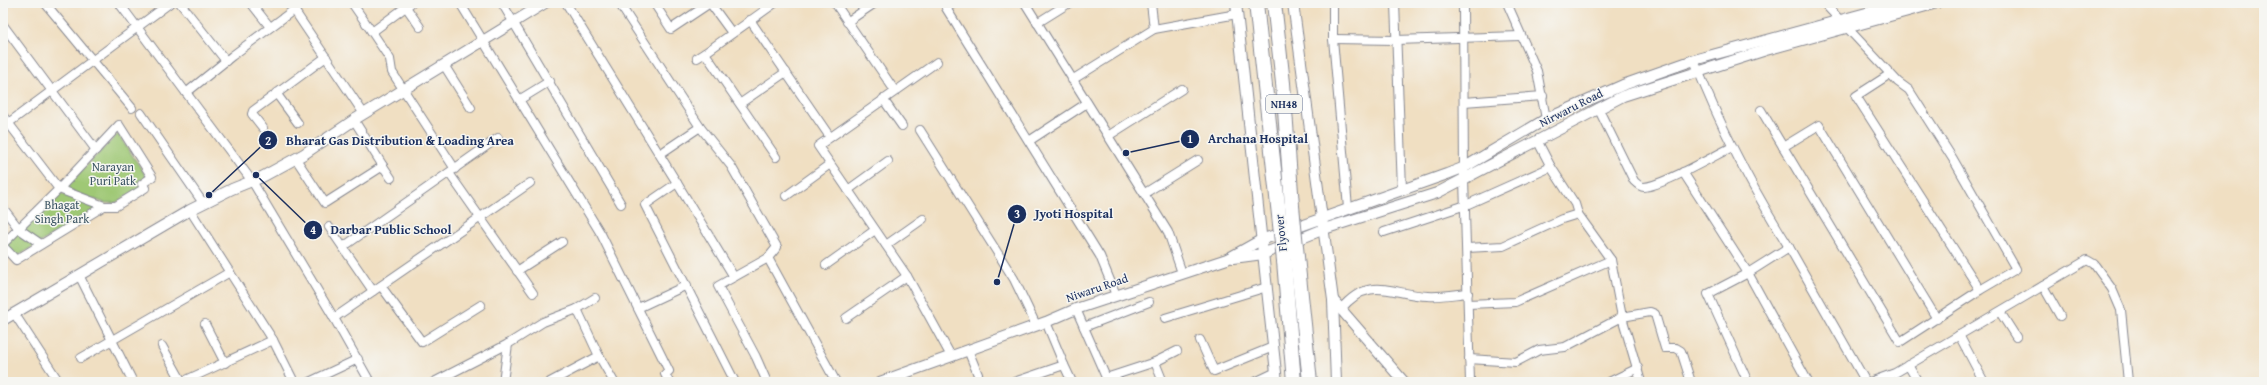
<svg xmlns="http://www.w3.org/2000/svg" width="2267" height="385" font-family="'Gentium Book Plus',serif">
<rect width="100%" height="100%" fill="#f6f6f2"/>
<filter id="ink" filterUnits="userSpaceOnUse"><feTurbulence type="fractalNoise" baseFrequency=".025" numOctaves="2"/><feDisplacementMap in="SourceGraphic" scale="8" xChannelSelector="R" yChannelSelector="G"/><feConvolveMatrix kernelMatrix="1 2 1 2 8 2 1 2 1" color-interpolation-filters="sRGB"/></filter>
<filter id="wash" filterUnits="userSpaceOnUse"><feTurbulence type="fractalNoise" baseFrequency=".012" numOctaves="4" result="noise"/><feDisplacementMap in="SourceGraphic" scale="16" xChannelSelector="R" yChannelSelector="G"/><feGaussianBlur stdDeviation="0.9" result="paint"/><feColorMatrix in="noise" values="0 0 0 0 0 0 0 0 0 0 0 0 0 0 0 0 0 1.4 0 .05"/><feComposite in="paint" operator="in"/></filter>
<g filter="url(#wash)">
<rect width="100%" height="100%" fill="#f0dfc2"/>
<g fill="#9fc875" stroke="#5d7c6a">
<polygon points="118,134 147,177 138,182 141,188 115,203 105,203 63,189"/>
<polygon points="60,193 98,208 16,257 5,243"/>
</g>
</g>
<g filter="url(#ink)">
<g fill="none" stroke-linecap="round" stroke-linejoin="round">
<defs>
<g id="minor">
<polyline points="45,3 132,108"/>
<polyline points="119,3 252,181 334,318 370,382"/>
<polyline points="180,3 226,61"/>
<polyline points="251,3 270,27"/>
<polyline points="352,3 372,32 411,3"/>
<polyline points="460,3 601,234 669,371 665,374 669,382"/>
<polyline points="502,3 621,204"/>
<polyline points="566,3 677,183 645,205 735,382"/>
<polyline points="619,3 700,127 731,166 777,247 768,258"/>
<polyline points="654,3 671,29 710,3"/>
<polyline points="710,3 732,33"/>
<polyline points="775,3 705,53 776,157"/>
<polyline points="835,3 895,91"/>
<polyline points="954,3 946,8 1100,256 1116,295"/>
<polyline points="1025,3 1168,232 1182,273"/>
<polyline points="1333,3 1333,39 1348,208"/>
<polyline points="1395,3 1402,189"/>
<polyline points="1463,3 1464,178 1470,382"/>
<polyline points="1507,3 1537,71 1546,119"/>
<polyline points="406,7 420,27"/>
<polyline points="294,10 364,114"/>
<polyline points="750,20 830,137"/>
<polyline points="847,22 875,3"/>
<polyline points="1037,23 1069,3"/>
<polyline points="3,25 96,150"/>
<polyline points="1154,29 1237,14"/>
<polyline points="372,32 390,59 392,72 455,169"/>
<polyline points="1333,39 1396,40 1520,36"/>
<polyline points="697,58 705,53"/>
<path d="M 1694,60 C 1720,126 1751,187 1789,247"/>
<polyline points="937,62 818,146 907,276 951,356"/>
<polyline points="444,65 471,108"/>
<polyline points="1890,74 1856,96 1980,290"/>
<polyline points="1072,80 1154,29 1151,3"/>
<polyline points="186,93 232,56 303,3"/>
<polyline points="276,93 298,123"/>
<polyline points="883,99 902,126"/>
<polyline points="519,100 550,81"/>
<polyline points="1464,102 1543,96"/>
<polyline points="741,103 786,72"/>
<path d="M 1598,108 L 1634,181 C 1637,184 1640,187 1644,187 C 1662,186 1714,156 1732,147"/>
<polyline points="1761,110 1900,342 1980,290 2016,269 1953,159 1909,90 1898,82 1824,3"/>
<polyline points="141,113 203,203"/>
<polyline points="3,116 59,189 104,206 116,206 145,188 142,184 152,177 119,125 59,189 3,244"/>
<polyline points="3,127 170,3"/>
<polyline points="263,128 252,114 253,111 326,57"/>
<polyline points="920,130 1014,279 1036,325"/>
<polyline points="1108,136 1182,89"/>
<polyline points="1029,141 1087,103"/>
<polyline points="1783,147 1819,125 1937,319"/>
<polyline points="660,154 700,127"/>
<polyline points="296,159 325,203 383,166 354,120"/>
<polyline points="383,166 391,178"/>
<polyline points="1683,172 1748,273 1708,294 1748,382"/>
<polyline points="449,173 533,293"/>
<polyline points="677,183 734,277"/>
<polyline points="848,190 888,161"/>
<polyline points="1145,193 1198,160"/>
<polyline points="786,196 830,164"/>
<polyline points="3,208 19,229 41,244"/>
<polyline points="190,210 273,340 294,382"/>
<polyline points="1578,214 1611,260 1622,317 1650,312 1655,314 1665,348 1676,348 1681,351 1691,382"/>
<polyline points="329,227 373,291"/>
<polyline points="1384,232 1466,205 1551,167"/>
<polyline points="886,245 923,219"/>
<polyline points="3,246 16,260 104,206"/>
<polyline points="343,247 498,138"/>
<polyline points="1467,248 1503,246 1562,219 1578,214 1575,204 1551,167 1537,140"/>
<polyline points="826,265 875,230"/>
<polyline points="517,271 562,242"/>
<polyline points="79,275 133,382"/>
<polyline points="381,286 422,342 481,305"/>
<polyline points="2043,286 2060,316"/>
<polyline points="1468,304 1515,302 1611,260"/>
<polyline points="638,308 687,285"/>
<polyline points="577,309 595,298"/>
<polyline points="1076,309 1108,382"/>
<path d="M 1341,309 C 1370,274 1392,295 1428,296 C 1441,297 1455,294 1468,293"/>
<polyline points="2000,312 2016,337"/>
<polyline points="14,313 59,382"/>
<polyline points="334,318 530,183"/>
<polyline points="846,318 907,276"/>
<polyline points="1165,318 1267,287"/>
<polyline points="205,324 225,363"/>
<polyline points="1084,327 1149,302"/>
<polyline points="1959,335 1984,382"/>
<polyline points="1200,340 1214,371 1273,347"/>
<polyline points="162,346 182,382"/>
<polyline points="968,350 981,382"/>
<polyline points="599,356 614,382"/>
<polyline points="81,358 230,272"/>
<polyline points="1469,359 1516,362 1539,350 1565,347 1622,317 1641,382"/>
<polyline points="1155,362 1163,382"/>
<polyline points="1064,365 1072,382"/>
<polyline points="1908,365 1918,382"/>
<polyline points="1106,378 1155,362 1177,351"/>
<polyline points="182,382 273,340"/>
<polyline points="309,382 358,359"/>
<polyline points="434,382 508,344 543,322 577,309 599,356 550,382"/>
<polyline points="503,382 508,344"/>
<polyline points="767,382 756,357 718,286 768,258 836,382"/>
<polyline points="1014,382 1064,365 1046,322"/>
<polyline points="1255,382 1276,372"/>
<polyline points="1609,382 1638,368"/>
<polyline points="1808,382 1748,273 1789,247 1866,382"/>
<polyline points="1870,382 1895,373 2087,260 2094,264 2112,289 2121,310 2128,382"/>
</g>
<g id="tertiary">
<polyline points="1236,3 1277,382"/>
<polyline points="1293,3 1333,300 1336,382"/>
<polyline points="1233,258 1263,254 1324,229 1437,193 1623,96 1766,50 1937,3"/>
<polyline points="1333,300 1404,382"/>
<polyline points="3,320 190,210 232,189 262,177 304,154 357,118 545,3"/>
<polyline points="880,382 1046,322 1076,309 1227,259 1261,240 1447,174 1465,167 1546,119 1623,85 1694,60 1903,3"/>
</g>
<g id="trunk">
<polyline points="1256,3 1278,206"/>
<polyline points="1274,3 1283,83 1292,206"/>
<polyline points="1297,257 1310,382"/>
<polyline points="1284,261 1294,382"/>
</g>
</defs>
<use href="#minor" stroke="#868790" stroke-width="10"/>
<use href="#tertiary" stroke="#868790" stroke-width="12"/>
<use href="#trunk" stroke="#868790" stroke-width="16"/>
<use href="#minor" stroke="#fff" stroke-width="8"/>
<use href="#tertiary" stroke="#fff" stroke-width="10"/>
<use href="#trunk" stroke="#fff" stroke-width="14"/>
<defs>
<g id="trunk-bridge">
<polyline points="1278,206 1284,261"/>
<polyline points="1292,206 1297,257"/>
</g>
</defs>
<use href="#trunk-bridge" stroke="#868790" stroke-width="16" stroke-linecap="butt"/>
<use href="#trunk-bridge" stroke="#fff" stroke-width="14"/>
</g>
</g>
<g text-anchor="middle" stroke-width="3" stroke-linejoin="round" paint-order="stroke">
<rect fill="#f6f6f2" stroke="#5d6b8a" stroke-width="1" x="1266" y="95" width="36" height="18" rx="3"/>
<g font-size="11" font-weight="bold" fill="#1b2f5e">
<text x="1284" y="108">NH48</text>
</g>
<g font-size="12" fill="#1b2f5e" stroke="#f6f6f2">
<text transform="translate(1571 108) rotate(-27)" y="4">Nirwaru Road</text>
<text transform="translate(1281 233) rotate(-96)" y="4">Flyover</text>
<text transform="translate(1097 288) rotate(-19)" y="4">Niwaru Road</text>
</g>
<g font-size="12" fill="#3c5564" stroke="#f6f6f2">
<text x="113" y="171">Narayan<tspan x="113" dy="14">Puri Patk</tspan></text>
<text x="62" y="209">Bhagat<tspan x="62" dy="14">Singh Park</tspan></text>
</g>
</g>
<path fill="none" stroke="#1b2f5e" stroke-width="1.5" d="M1126 153L1190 139M209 195L268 140M997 282L1017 214M256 175L313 230"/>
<g fill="#1b2f5e" stroke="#f6f6f2" stroke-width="1.5">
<circle cx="1126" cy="153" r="4"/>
<circle cx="209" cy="195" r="4"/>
<circle cx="997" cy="282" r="4"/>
<circle cx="256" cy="175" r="4"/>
<circle cx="1190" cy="139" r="10"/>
<circle cx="268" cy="140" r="10"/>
<circle cx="1017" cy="214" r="10"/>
<circle cx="313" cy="230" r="10"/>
</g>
<g font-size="12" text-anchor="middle" font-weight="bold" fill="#fff">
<text x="1190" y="143">1</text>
<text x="268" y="145">2</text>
<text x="1017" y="218">3</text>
<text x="313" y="234">4</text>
</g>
<g font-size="13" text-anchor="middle" font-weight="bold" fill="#1b2f5e" stroke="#f6f6f2" stroke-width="3" stroke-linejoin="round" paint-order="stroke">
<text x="1258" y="143">Archana Hospital</text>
<text x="400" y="145">Bharat Gas Distribution &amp; Loading Area</text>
<text x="1074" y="218">Jyoti Hospital</text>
<text x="391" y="234">Darbar Public School</text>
</g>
<rect width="2267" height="385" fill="none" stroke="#f6f6f2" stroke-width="16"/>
</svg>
